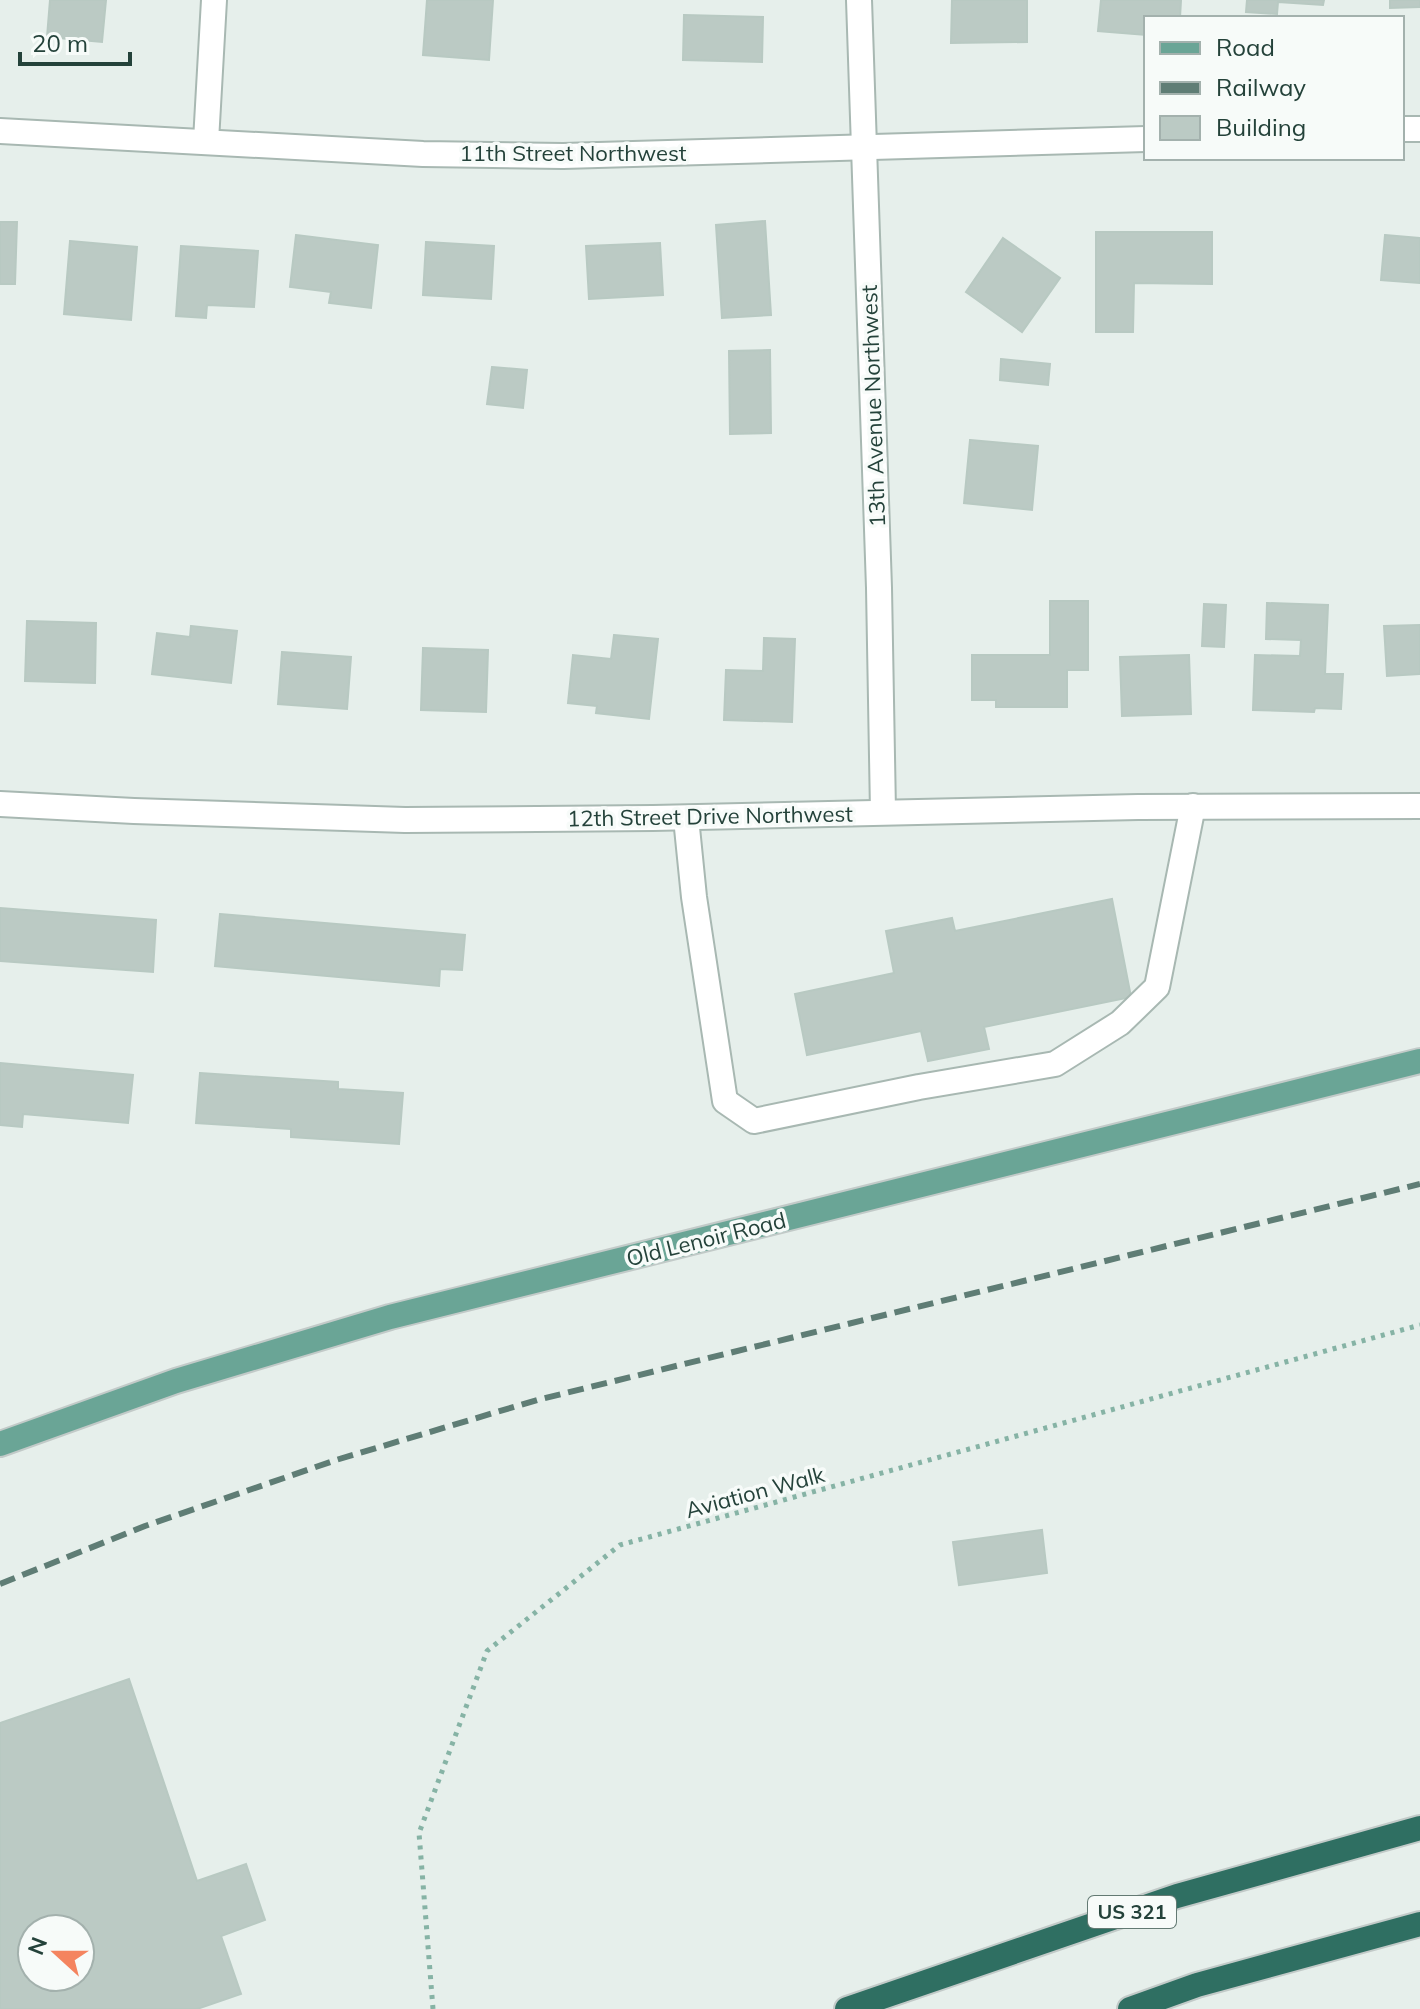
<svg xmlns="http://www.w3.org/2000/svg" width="1420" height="2009" font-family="Mulish,sans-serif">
<rect width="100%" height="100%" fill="#e6efeb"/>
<g fill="#bbcac4" stroke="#b8c9c2" stroke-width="2" fill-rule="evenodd">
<polygon points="50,0 106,0 102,42 47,37"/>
<polygon points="427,0 493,0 489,60 423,55"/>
<polygon points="952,0 1027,0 1027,42 951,43"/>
<polygon points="1101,0 1181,0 1180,18 1146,18 1146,35 1098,31"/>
<polygon points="1247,0 1324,0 1323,5 1278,2 1277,14 1246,12"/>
<polygon points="1390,0 1420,0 1420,7 1390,8"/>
<polygon points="684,15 763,17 762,62 683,60"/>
<polygon points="765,221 771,315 722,318 716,225"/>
<polygon points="0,222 17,222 15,284 0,284"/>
<polygon points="1096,232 1212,232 1212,284 1134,283 1133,332 1096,332"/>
<polygon points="296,235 378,245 371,308 329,303 331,292 290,287"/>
<polygon points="1385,235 1420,238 1420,283 1381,280"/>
<polygon points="1003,238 1060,278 1022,332 966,292"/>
<polygon points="70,241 137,247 131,320 64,314"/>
<polygon points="426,242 494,246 491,299 423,295"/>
<polygon points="660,243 663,295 589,299 586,246"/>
<polygon points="181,246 258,251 254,307 207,305 206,318 176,316"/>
<polygon points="770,350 771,433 730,434 729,351"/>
<polygon points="1001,359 1050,364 1048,385 1000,380"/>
<polygon points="492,367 527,370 523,408 487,404"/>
<polygon points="970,440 1038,446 1032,510 964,503"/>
<polygon points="1050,601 1088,601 1088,670 1067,670 1067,707 996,707 996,700 972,700 972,655 1050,655"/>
<polygon points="1267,603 1328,605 1325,674 1343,674 1341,709 1315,708 1314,712 1253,710 1255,655 1300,656 1301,640 1266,639"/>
<polygon points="1204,604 1226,605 1224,647 1202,646"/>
<polygon points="27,621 96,623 95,683 25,681"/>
<polygon points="1420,625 1420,674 1387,676 1384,626"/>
<polygon points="191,626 237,631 231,683 152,674 157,633 190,637"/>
<polygon points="614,635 658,639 649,719 596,713 597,706 568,703 573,655 611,659"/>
<polygon points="764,638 795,639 792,722 724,720 726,670 763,671"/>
<polygon points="423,648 488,650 486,712 421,710"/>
<polygon points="282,652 351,657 347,709 278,704"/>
<polygon points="1189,655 1191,714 1122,716 1120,657"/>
<polygon points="1112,899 1131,997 984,1027 989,1049 928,1061 921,1031 807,1055 795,994 894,973 886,931 952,918 955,931"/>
<polygon points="0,908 156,920 153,972 0,961"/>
<polygon points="220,914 465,935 462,970 440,969 439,986 215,966"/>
<polygon points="0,1063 133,1075 128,1123 23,1114 22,1127 0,1125"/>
<polygon points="200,1073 338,1082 338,1089 403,1093 399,1144 291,1137 291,1129 196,1123"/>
<polygon points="1042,1530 1047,1573 959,1585 953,1542"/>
<path d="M 129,1679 L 197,1881 L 246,1864 L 265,1920 L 221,1936 L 241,1994 L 197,2009 L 0,2009 L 0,1723 ZM 32,1929 L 80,1929 L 80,1977 L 32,1977 Z"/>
</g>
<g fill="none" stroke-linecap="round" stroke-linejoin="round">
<defs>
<g id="minor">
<polyline points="859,0 879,588 883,812"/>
<polyline points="1402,129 1420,129"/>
<polyline points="0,131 423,154 563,156 1146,139"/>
<polyline points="206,141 214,0"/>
<polyline points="0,804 134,811 405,820 653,818 1138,807 1420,806"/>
<polyline points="686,818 694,897 725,1101 754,1121 919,1087 1055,1064 1120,1023 1157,987 1193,806"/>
</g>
<polyline id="major" points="0,1444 176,1381 390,1317 1420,1061"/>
<g id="highway">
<polyline points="847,2009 1177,1896 1420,1828"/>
<polyline points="1130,2009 1197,1985 1420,1924"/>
</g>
</defs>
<use href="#minor" stroke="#a8b8b2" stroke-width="28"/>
<use href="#major" stroke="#c2cac8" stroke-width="28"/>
<use href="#highway" stroke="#c2cac8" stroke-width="28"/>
<polyline stroke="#86b3a5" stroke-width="5" stroke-dasharray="4 6" stroke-linecap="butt" points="433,2009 419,1833 487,1651 620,1545 1420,1325"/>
<use href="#minor" stroke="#fff" stroke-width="24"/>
<use href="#major" stroke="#6aa596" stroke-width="24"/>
<use href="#highway" stroke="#2f6f62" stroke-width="24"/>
<polyline stroke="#5f7d75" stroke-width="6" stroke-dasharray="16 8" stroke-linecap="butt" points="0,1584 145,1526 336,1460 537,1400 1420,1184"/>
</g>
<g text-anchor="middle" stroke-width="7" stroke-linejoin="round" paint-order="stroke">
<rect fill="#f7fbf9" stroke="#637a73" stroke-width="2" x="1088" y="1896" width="88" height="32" rx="6"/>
<g font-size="20" font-weight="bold" fill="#24423a">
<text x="1132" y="1919">US 321</text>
</g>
<g font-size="22" fill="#24423a" stroke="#f7fbf9">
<text x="573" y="161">11th Street Northwest</text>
<text transform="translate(873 406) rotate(-92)" y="8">13th Avenue Northwest</text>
<text transform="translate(710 816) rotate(-1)" y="8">12th Street Drive Northwest</text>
<text transform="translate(706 1239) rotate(-14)" y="8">Old Lenoir Road</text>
<text transform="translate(755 1492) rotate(-15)" y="8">Aviation Walk</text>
</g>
</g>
<rect x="1144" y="16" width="260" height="144" fill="#f7fbf9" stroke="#a3b1ad" stroke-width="2"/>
<rect x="1160" y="42" width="40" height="12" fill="#6aa596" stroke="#a3b1ad" stroke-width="2"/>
<text x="1216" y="56" font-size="24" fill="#24423a">Road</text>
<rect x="1160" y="82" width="40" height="12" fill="#5f7d75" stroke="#a3b1ad" stroke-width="2"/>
<text x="1216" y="96" font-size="24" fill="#24423a">Railway</text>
<rect x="1160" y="116" width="40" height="24" fill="#bbcac4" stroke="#a3b1ad" stroke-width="2"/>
<text x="1216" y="136" font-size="24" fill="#24423a">Building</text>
<g transform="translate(56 1953) rotate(291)"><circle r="38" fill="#f7fbf9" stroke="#a3b1ad" stroke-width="2"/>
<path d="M0-6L14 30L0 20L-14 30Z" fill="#f4845f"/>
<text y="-12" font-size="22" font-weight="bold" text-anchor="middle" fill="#24423a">N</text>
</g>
<path d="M20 52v12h110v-12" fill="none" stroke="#24423a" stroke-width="4"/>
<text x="32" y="52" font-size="24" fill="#24423a" stroke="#f7fbf9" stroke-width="6" paint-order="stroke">20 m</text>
</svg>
